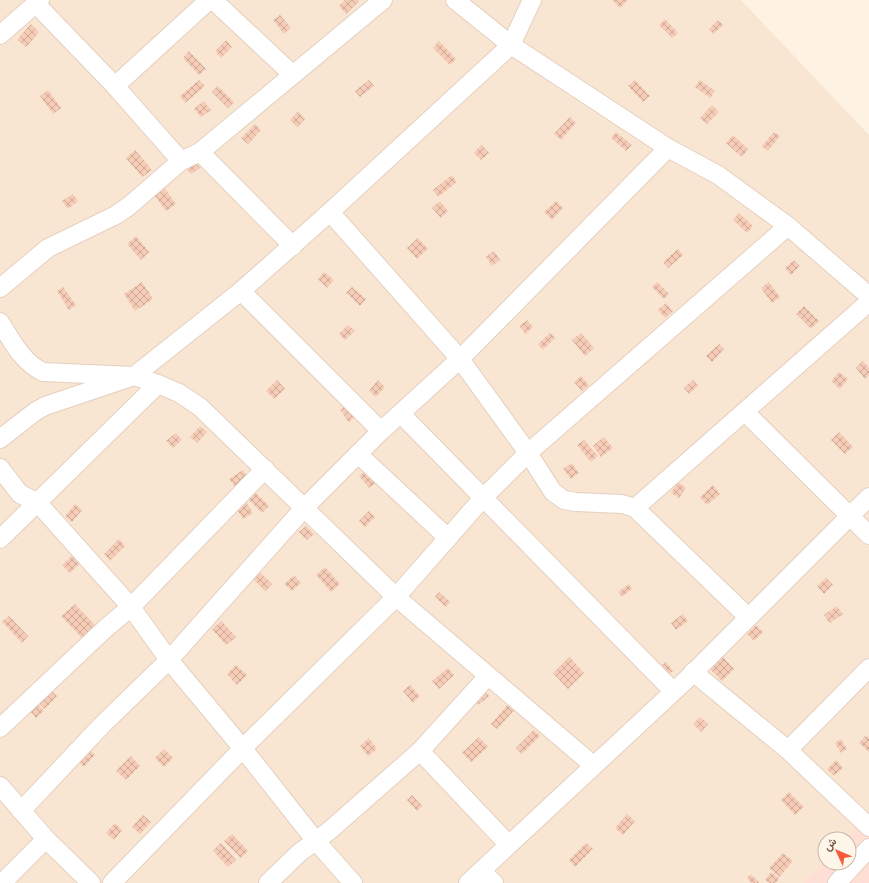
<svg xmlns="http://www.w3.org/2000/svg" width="869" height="883" font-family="Poppins,Vazirmatn,sans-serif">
<defs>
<pattern id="building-cross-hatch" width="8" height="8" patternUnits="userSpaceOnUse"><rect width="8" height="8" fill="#f6ccb7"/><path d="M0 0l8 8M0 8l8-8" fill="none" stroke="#cca897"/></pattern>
</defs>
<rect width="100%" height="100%" fill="#fef2e2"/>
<path fill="#f9e6d2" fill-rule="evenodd" d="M 0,0 L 741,0 L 869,135 L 869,883 L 0,883 ZM 825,839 L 849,839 L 849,863 L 825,863 Z"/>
<polygon fill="#ffdfd5" points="869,816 869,883 803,883 825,861 825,863 849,863 849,839 847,839"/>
<g fill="url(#building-cross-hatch)">
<polygon points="345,0 358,0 359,1 346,14 339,6"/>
<polygon points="612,0 628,0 620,8"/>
<polygon points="280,15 291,28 284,34 273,20"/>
<polygon points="665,19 678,33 672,38 659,25"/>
<polygon points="718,20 723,25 714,34 709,29"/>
<polygon points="31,24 39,32 26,47 17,40"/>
<polygon points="226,40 232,47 221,58 215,51"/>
<polygon points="439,41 456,59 450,65 433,48"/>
<polygon points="189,51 206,69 199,75 183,58"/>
<polygon points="199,80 205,86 185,103 180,96"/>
<polygon points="369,80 374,86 360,97 355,91"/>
<polygon points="635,80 650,96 643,102 628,86"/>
<polygon points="700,80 715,91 710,98 695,87"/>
<polygon points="218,86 234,102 228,108 212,92"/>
<polygon points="48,90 61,108 53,114 40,96"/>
<polygon points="204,101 211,110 201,117 194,109"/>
<polygon points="712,105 719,112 707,124 700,118"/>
<polygon points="298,111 305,119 297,127 290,120"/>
<polygon points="570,117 576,123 561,140 554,134"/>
<polygon points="255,124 261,130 248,144 241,138"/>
<polygon points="616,132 632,145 626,151 611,138"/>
<polygon points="774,132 780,136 768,151 762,146"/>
<polygon points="733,135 748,149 742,157 726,143"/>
<polygon points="481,145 489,153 481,160 474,153"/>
<polygon points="135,150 152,170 142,177 126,158"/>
<polygon points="193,159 200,168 191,174 184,166"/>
<polygon points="452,175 457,182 438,197 433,190"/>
<polygon points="162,185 176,204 166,211 152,192"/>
<polygon points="73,194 78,201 68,209 62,201"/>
<polygon points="440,201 448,211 441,218 432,208"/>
<polygon points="556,201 563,208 552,220 544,212"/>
<polygon points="739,213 753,226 747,233 733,220"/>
<polygon points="136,236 149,252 141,260 127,244"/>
<polygon points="418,238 428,249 417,259 407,248"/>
<polygon points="678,249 683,255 668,268 663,262"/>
<polygon points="494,251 500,260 492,266 486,257"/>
<polygon points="794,260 800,266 791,275 785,268"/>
<polygon points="324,272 334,280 327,288 318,279"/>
<polygon points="142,282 153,299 135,311 124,294"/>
<polygon points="657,282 669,294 664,299 652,287"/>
<polygon points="769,282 780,297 772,303 761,288"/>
<polygon points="63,287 76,305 69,310 57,291"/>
<polygon points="352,287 366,299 360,306 346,293"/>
<polygon points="666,303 673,311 665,318 658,310"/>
<polygon points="804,306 819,321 811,329 796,314"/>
<polygon points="527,320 533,327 526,334 519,326"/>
<polygon points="348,325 355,331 345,340 339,334"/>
<polygon points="550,333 555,338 543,350 538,344"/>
<polygon points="581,333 594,348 585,356 572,340"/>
<polygon points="719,344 724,349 712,362 706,356"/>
<polygon points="863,361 869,368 869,375 865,379 856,368"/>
<polygon points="839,372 848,379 840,389 831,381"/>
<polygon points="581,376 589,385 582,391 574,382"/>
<polygon points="277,380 285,389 274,399 266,391"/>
<polygon points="378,380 385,387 376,397 369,391"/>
<polygon points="693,380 698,386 689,394 684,388"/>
<polygon points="349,403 358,415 349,422 340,410"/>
<polygon points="200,426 207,432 197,443 190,437"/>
<polygon points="839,432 853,447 845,454 831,440"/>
<polygon points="176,433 182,440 173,448 166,441"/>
<polygon points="604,437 613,448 601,457 593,446"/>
<polygon points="584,440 598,456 591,462 577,445"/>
<polygon points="572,463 579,473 571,479 563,469"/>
<polygon points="370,467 380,480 369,488 359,476"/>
<polygon points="243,470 249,479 236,488 229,479"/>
<polygon points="678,482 686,488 679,498 671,493"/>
<polygon points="713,485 720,494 707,505 700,497"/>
<polygon points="255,492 269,506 262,513 248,499"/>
<polygon points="246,502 253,513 243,519 236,508"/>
<polygon points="75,504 82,510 72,522 65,516"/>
<polygon points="369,511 375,517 365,527 359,521"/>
<polygon points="306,526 314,534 307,540 299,532"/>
<polygon points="119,539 125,546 110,561 104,554"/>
<polygon points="75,553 83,560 70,573 62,565"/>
<polygon points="254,567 272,584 265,591 247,573"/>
<polygon points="325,567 340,584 331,592 316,575"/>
<polygon points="294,575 301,583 292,591 284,584"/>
<polygon points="826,578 833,585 824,594 817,586"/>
<polygon points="629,584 632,589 622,597 618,592"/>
<polygon points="439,592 450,602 446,607 435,597"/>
<polygon points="75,604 95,625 82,638 61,616"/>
<polygon points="837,606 843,614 830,623 824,615"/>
<polygon points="683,614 688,621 676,630 671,623"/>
<polygon points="9,616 28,636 22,643 2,622"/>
<polygon points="221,621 236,637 226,645 212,629"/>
<polygon points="756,625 763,632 754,641 747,634"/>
<polygon points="720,654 734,669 722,681 707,666"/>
<polygon points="569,657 584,673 568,689 553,673"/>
<polygon points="666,662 673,671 664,678 657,670"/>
<polygon points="236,665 247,675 237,685 227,674"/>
<polygon points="448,668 454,675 439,689 432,681"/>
<polygon points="410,685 420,696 413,703 403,691"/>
<polygon points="482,688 489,696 478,705 471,697"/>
<polygon points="51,690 57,696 45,709 38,702"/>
<polygon points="510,702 516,708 497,729 491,724"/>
<polygon points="37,703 44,711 36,718 29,710"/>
<polygon points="700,717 708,724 701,732 693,724"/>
<polygon points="534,730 540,736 522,754 516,748"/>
<polygon points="866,735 869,738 869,752 859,743"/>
<polygon points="479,737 488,747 471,762 462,753"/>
<polygon points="369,738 377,749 368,756 360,746"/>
<polygon points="841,739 847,749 841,753 835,743"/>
<polygon points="89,749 95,755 84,767 78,761"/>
<polygon points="164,749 173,758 164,767 155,758"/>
<polygon points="131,756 140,766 126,780 116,771"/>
<polygon points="836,760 843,768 834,776 827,769"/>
<polygon points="789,792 804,807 795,815 781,800"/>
<polygon points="412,795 422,806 417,811 407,800"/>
<polygon points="627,814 635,821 623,835 615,828"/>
<polygon points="143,815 151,822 140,834 132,827"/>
<polygon points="115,823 122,830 114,840 106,833"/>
<polygon points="232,834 248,851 241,858 224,841"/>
<polygon points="221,843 236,860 228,867 213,851"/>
<polygon points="586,843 593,849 575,867 569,860"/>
<polygon points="783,853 793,861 779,877 769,868"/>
<polygon points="771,872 779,878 776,883 769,883 765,880"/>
<polygon points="751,874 760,883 751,883 747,878"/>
</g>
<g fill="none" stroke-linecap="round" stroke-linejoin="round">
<defs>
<g id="street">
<polyline points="213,0 292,74"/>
<polyline points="455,0 511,45 566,81 668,148 718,175 788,226 869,296"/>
<polyline points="36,4 115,86 181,161"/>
<polyline points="0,35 40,0"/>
<polyline points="115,86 209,0"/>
<polyline points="200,152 293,246"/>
<polyline points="330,212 460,359 528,453 553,492 564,500 576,502 622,504 635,508 748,617"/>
<polyline points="0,288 48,248 116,215 129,206 181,161 200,152 383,0"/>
<polyline points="241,291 381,431"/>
<path d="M 0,322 C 12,341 22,362 43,372 L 134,376 L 158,384 L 179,393 L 200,407 L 396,597 L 593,765"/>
<polyline points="745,412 869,535"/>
<polyline points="401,414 673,691"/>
<polyline points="0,439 36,411 45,406 134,376 241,291 330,212 511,45 532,0"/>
<polyline points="358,454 448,538"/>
<polyline points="0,468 20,494 37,502 131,607 169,660 244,750 315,840 353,883"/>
<polyline points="635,508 869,302"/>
<polyline points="0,539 158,384"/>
<polyline points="693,672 788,750 869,827"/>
<polyline points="0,728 106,628 131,607 265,469"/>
<polyline points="788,750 869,668"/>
<polyline points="420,751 508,844"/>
<polyline points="0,786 46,839 91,883"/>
<polyline points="21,811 101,726 169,660 305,507 381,431 460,359 668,148"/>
<polyline points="482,872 494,883"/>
<polyline points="2,883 46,839"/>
<polyline points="112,883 252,739 396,597 483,498 528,453 788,226"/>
<polyline points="268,883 299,853 329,831 420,751 488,676"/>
<polyline points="468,883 685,681 869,497"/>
<polyline points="837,883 869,848"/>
</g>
</defs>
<use href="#street" stroke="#e5cfbf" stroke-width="20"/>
<use href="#street" stroke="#fff" stroke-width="18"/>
</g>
<g transform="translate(837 851) rotate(314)"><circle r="19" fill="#fff6ea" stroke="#c9b6a8"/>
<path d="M0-3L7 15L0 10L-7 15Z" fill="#f45a3b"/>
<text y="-6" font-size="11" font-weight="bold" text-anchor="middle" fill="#785546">ش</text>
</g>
</svg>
